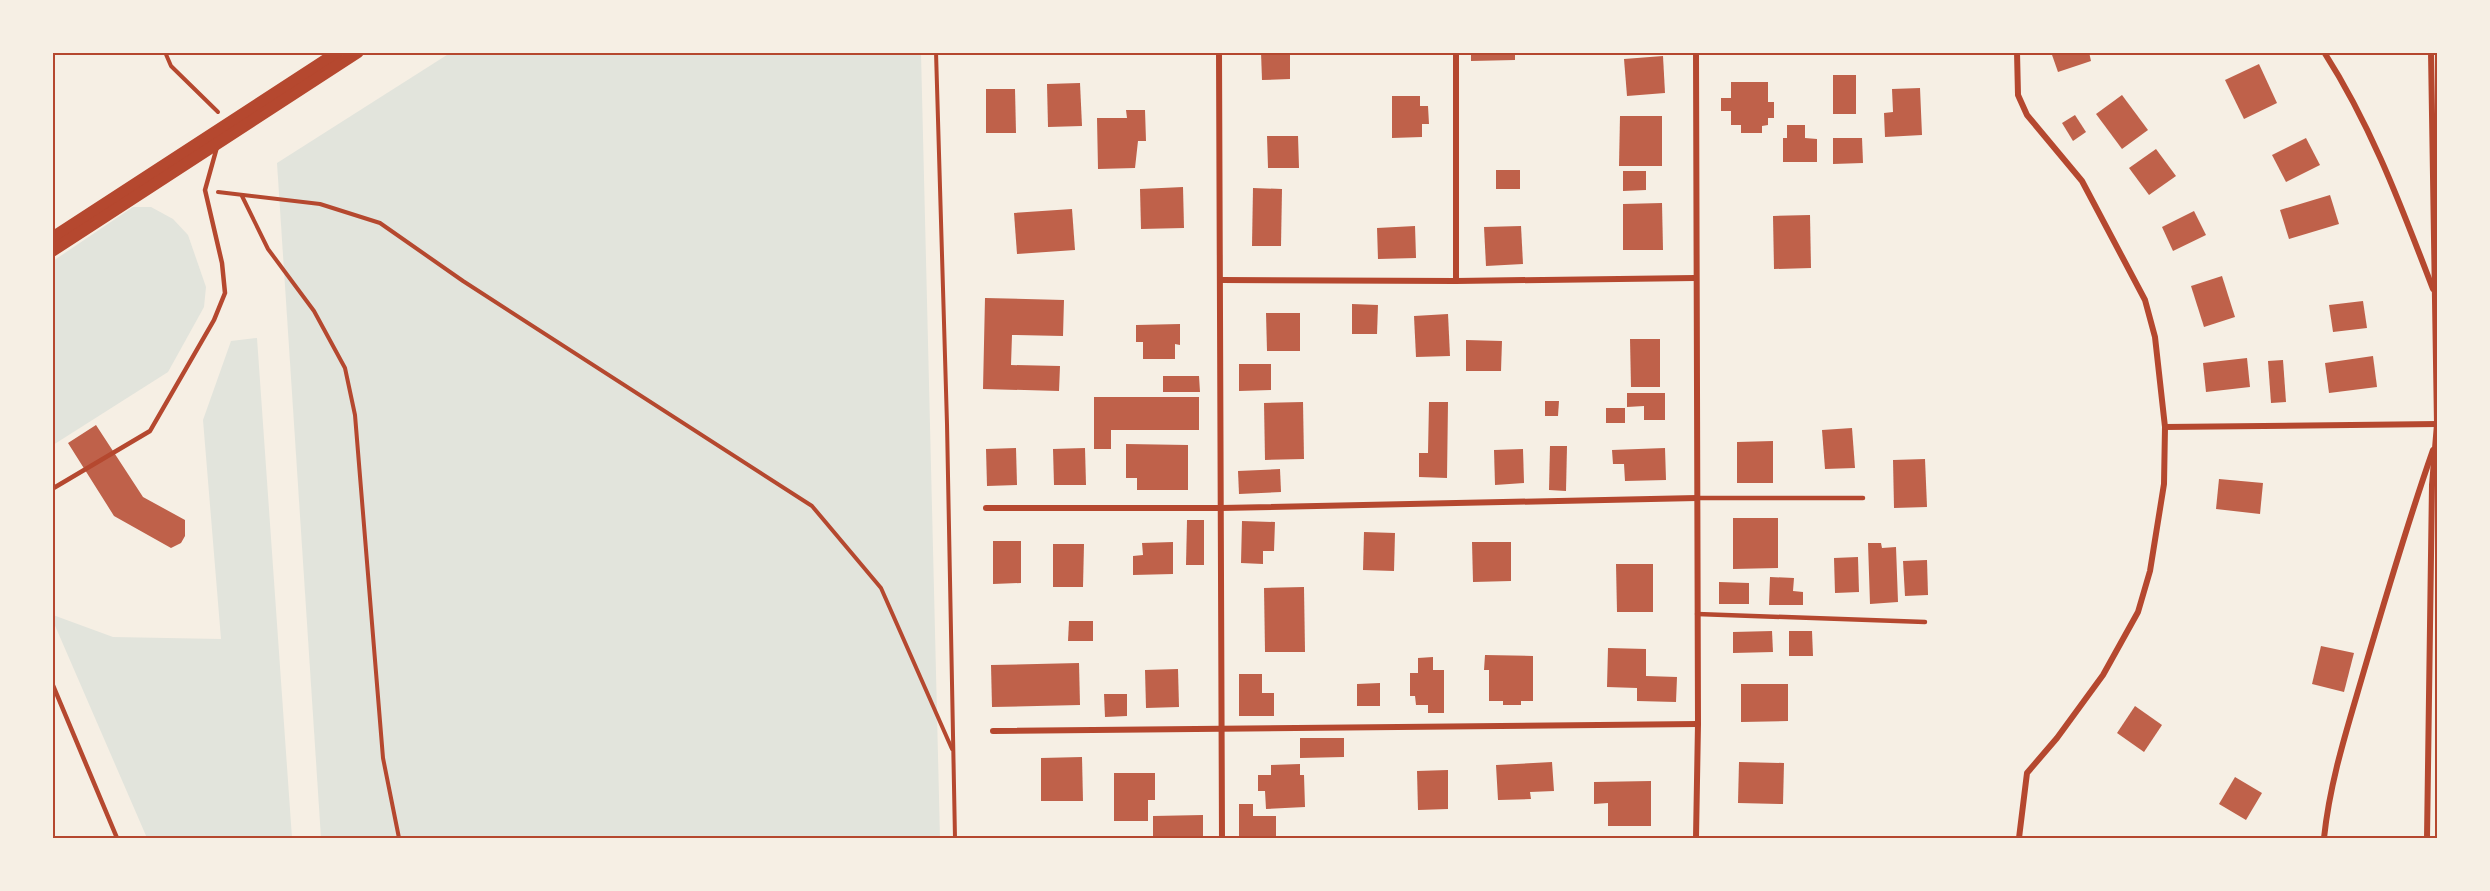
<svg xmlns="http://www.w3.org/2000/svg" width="2490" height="891" font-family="'Source Sans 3',sans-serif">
<rect width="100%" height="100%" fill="#f6efe4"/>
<g fill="#e2e4dc">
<polygon points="450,53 921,53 940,838 321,838 277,163"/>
<polygon points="133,207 151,207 173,219 188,235 206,287 204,307 168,372 53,445 53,261"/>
<polygon points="257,338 292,838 147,838 53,621 53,615 113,637 221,639 203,420 231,341"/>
</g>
<g fill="#bf614a">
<polygon points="1261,52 1290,52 1290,79 1262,80"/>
<polygon points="1471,52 1515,52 1515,60 1471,61"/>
<polygon points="2051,52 2089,52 2091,61 2058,72"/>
<polygon points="1663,56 1665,93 1627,96 1624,59"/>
<polygon points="2259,64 2277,103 2244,119 2225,80"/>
<rect x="1833" y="75" width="23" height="39"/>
<polygon points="1731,82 1768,82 1768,102 1774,102 1774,118 1768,118 1768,125 1762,126 1762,133 1741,133 1741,125 1731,125 1731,111 1721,111 1721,98 1731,98"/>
<polygon points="1080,83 1082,126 1048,127 1047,84"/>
<polygon points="1920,88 1922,135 1885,137 1884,113 1893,112 1892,89"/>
<polygon points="986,89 1015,89 1016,133 986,133"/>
<polygon points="2122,95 2148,130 2122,149 2096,114"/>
<polygon points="1392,96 1420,96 1420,106 1428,106 1429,124 1422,124 1422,137 1392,138"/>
<polygon points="1126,110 1145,110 1146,141 1138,141 1135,168 1098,169 1097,118 1127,118"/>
<polygon points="2075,115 2086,132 2073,141 2062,123"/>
<polygon points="1620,116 1662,116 1662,166 1619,166"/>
<polygon points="1787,125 1805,125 1805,138 1817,139 1817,162 1783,162 1783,138 1787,138"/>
<polygon points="1267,136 1298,136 1299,168 1268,168"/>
<polygon points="1833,138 1862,138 1863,163 1833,164"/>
<polygon points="2306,138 2320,165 2286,182 2272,155"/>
<polygon points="2156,149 2176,176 2149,195 2129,168"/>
<rect x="1496" y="170" width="24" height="19"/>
<polygon points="1623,171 1646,171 1646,190 1623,191"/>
<polygon points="1183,187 1184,228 1141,229 1140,189"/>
<polygon points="1253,188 1282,189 1281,246 1252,246"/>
<polygon points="2330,195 2339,224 2289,239 2280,210"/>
<polygon points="1662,203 1663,250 1623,250 1623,204"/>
<polygon points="1072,209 1075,250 1017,254 1014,213"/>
<polygon points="2194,211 2206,235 2173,251 2162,227"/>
<polygon points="1810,215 1811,268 1774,269 1773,216"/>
<polygon points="1415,226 1416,258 1378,259 1377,228"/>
<polygon points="1521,226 1523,264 1486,266 1484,227"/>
<polygon points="2222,276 2235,317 2204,327 2191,286"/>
<polygon points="985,298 1064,300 1063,336 1012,335 1011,365 1060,366 1059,391 983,389"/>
<polygon points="2363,301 2367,328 2333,332 2329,305"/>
<polygon points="1352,304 1378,305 1377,334 1352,334"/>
<polygon points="1266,313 1300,313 1300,351 1267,351"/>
<polygon points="1448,314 1450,356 1416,357 1414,316"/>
<polygon points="1180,324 1180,345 1175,344 1175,359 1143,359 1143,342 1136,342 1136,325"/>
<polygon points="1630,339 1660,339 1660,387 1631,387"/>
<polygon points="1466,340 1502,341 1501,371 1466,371"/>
<polygon points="2373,356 2377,387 2329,393 2325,363"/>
<polygon points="2247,358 2250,387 2206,392 2203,363"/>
<polygon points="2283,360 2286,402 2271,403 2268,361"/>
<polygon points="1239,364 1271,364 1271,390 1239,391"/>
<polygon points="1163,376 1199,376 1200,392 1163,392"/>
<polygon points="1627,393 1665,393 1665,420 1644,420 1644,406 1627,407"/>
<polygon points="1094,397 1199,397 1199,430 1111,430 1111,449 1094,449"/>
<polygon points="1545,401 1559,401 1558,416 1545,416"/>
<polygon points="1303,402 1304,459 1265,460 1264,403"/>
<polygon points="1429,402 1448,402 1447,478 1419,477 1419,453 1428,453"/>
<rect x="1606" y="408" width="19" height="15"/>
<polygon points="96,425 143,497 185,520 185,536 181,543 171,548 114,516 68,443"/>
<polygon points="1852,428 1855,468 1825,469 1822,430"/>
<polygon points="1773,441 1773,483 1737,483 1737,442"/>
<polygon points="1126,444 1188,445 1188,490 1137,490 1137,478 1126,478"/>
<polygon points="1550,446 1567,446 1566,491 1549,490"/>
<polygon points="1016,448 1017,485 987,486 986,449"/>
<polygon points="1085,448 1086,485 1054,485 1053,449"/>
<polygon points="1665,448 1666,480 1625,481 1624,464 1613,464 1612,450"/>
<polygon points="1523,449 1524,483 1495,485 1494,450"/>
<polygon points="1925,459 1927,507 1894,508 1893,460"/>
<polygon points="1280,469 1281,492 1239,494 1238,471"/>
<polygon points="2219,479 2263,483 2260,514 2216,509"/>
<polygon points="1733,518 1778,518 1778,568 1733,569"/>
<polygon points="1187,520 1204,520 1204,565 1186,565"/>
<polygon points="1242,521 1275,522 1274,551 1263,551 1263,564 1241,563"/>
<polygon points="1364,532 1395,533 1394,571 1363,570"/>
<polygon points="993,541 1021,541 1021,583 993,584"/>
<polygon points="1173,542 1173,574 1133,575 1133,556 1143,555 1142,543"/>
<polygon points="1472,542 1511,542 1511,581 1473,582"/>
<polygon points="1868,543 1881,543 1882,548 1896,547 1898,602 1870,604"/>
<polygon points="1053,544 1084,544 1083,587 1053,587"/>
<polygon points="1858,557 1859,592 1835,593 1834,558"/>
<polygon points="1927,560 1928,595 1905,596 1903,561"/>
<polygon points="1616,564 1653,564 1653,612 1617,612"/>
<polygon points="1770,577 1794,578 1793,591 1803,592 1803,605 1769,605"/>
<polygon points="1719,582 1749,583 1749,604 1719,604"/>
<polygon points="1304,587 1305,652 1265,652 1264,588"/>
<polygon points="1069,621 1093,621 1093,641 1068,641"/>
<polygon points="1772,631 1773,652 1733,653 1733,632"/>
<polygon points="1789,631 1812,631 1813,656 1789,656"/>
<polygon points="2321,646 2354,653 2344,692 2312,684"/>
<polygon points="1608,648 1646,649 1646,676 1677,677 1676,702 1637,701 1637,688 1607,687"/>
<polygon points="1485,655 1533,656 1533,701 1521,701 1521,705 1503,705 1503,701 1489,701 1489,670 1484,670"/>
<polygon points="1433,657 1433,670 1444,670 1444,713 1428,713 1428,705 1416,705 1415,696 1410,696 1410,673 1418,673 1418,658"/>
<polygon points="1079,663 1080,705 992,707 991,665"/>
<polygon points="1178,669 1179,707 1146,708 1145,670"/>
<polygon points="1239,674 1262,674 1262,693 1274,693 1274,716 1239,716"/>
<polygon points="1380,683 1380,706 1357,706 1357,684"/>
<polygon points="1741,684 1788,684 1788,721 1741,722"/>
<polygon points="1104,694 1127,694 1127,716 1105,717"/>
<polygon points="2135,706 2162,725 2144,752 2117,733"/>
<polygon points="1300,738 1344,738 1344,757 1300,758"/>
<polygon points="1082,757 1083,801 1041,801 1041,758"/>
<polygon points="1552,762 1554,791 1530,792 1531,799 1498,800 1496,765"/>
<polygon points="1739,762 1784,763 1783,804 1738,803"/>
<polygon points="1300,764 1300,775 1304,775 1305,807 1266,809 1265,791 1258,791 1258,775 1271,775 1271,765"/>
<polygon points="1448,770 1448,809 1418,810 1417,771"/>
<polygon points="1114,773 1155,773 1155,800 1148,800 1148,821 1114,821"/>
<polygon points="2235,777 2262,793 2246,820 2219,804"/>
<polygon points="1651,781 1651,826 1608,826 1608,803 1594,804 1594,782"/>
<polygon points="1239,804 1253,804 1253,816 1276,816 1276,838 1239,837"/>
<polygon points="1203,815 1203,836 1153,837 1153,816"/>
</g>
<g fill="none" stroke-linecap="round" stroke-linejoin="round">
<g stroke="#b5482f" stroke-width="4">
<polyline points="165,52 171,66 218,112"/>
<polyline points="936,52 947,424 955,838"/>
<polyline points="218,192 320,204 380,223 463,281 812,506 881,588 952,749"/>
<polyline points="242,196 268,249 314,311 345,368 355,415 383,758 399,838"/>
</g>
<g stroke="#b5482f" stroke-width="4.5">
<polyline points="52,489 150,431 214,320 225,293 222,263 205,190 217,147"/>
<polyline points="1697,498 1863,498"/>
<polyline points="1697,614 1925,622"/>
<polyline points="52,683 117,838"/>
</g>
<g stroke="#b5482f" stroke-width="6">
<polyline points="1219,52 1222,838"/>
<polyline points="1456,52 1456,281"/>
<polyline points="2017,52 2018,95 2027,115 2082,181 2145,300 2155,337 2165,427 2164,484 2150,571 2138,612 2103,675 2057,738 2027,773 2019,838"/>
<path d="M 2324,52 C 2372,127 2401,206 2433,289"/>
<polyline points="1221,280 1456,281 1695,278"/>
<polyline points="2165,427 2438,424"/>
<polyline points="986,508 1221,508 1697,498"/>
<polyline points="993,731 1698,724"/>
<polyline points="1696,838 1698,724 1696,52"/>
<path d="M 2324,838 C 2330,781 2347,729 2363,674 C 2385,599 2407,524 2433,450"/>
<polyline points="2427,838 2432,485 2437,424 2431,52"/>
</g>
<g stroke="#b5482f" stroke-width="12">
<polyline points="52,238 338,52"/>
<polyline points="52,251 358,52"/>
</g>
</g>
<rect width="2490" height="891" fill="none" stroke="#f6efe4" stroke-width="108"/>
<rect x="54" y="54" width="2382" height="783" fill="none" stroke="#b5482f" stroke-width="2"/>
</svg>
